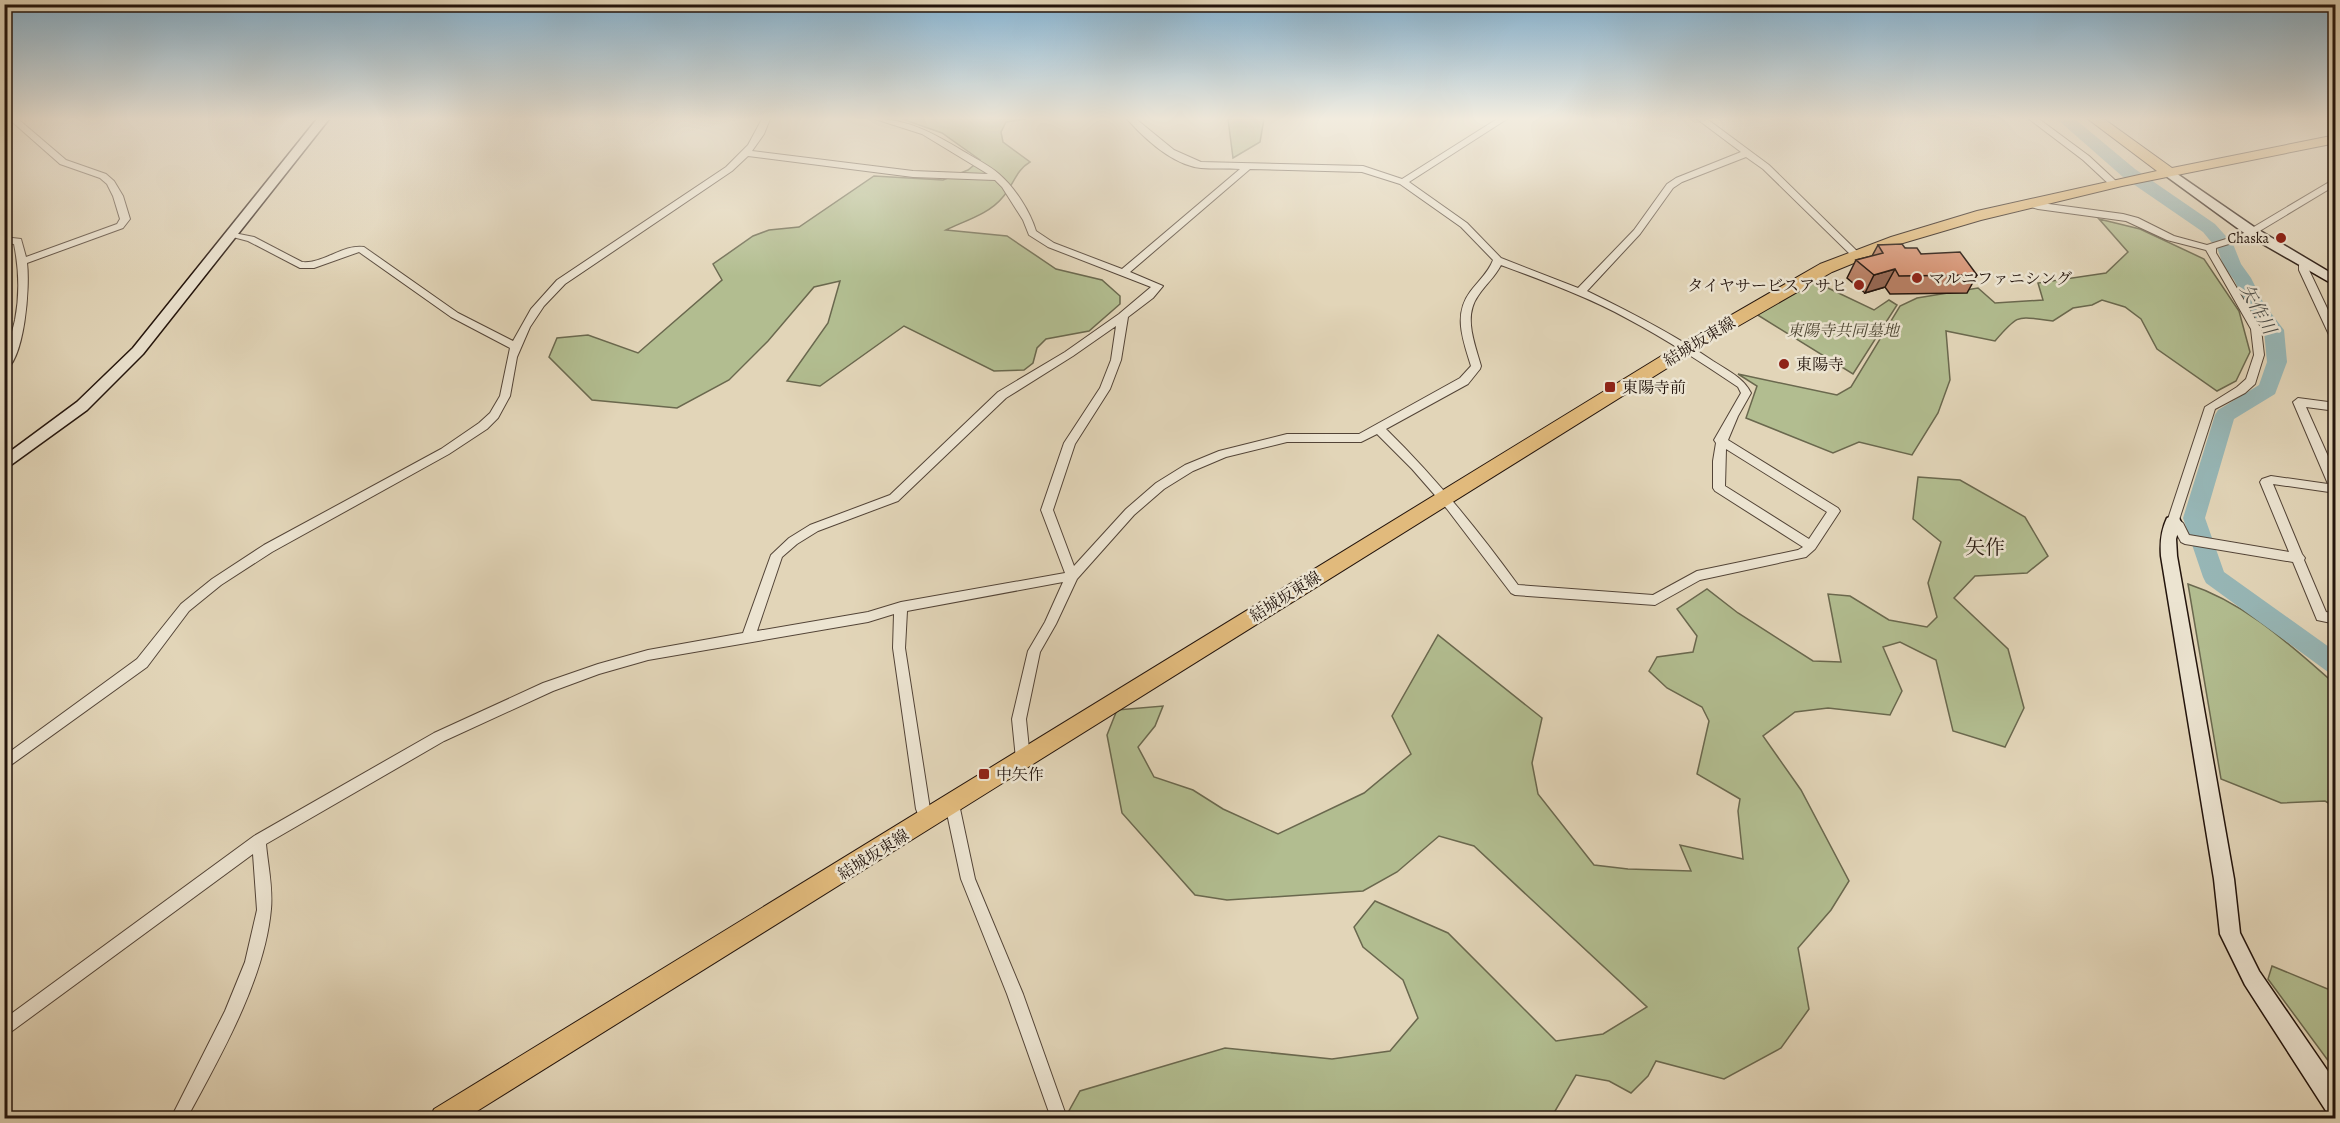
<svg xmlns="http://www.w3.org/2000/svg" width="2340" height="1123" font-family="Alegreya,'Noto Serif JP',serif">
<rect width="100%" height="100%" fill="#e2d5b8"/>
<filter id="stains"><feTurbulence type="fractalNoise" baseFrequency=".00333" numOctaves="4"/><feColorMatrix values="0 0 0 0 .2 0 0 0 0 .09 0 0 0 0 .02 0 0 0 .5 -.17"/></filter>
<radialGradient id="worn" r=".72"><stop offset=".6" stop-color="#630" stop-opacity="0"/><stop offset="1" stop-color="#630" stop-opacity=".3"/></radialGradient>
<g fill="#b2bd90" stroke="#6a684e" stroke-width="1.5">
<path d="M 902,119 L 1026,119 L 1006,122 L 1001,132 L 1003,142 L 1030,162 C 1016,170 1013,186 1002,198 C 989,214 964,221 946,230 L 1007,236 L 1056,269 L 1102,280 L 1120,296 L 1120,304 L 1089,331 L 1046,339 L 1037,348 L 1033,363 L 1024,370 L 994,371 L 904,326 L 820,386 L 787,381 L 828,323 L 840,281 L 814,287 L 768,341 L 729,380 L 677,408 L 592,400 L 549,357 L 557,338 L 588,335 L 638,353 L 722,280 L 713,264 L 753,236 L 769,230 L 799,227 L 874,176 L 943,180 L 968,170 L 980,160 L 942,133 Z"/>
<polygon points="1228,119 1264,119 1260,142 1233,158"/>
<path d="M 2099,219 L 2140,229 L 2204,259 L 2239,311 L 2250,352 L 2236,381 L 2217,391 L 2157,349 L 2141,319 L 2125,307 L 2102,300 L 2092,305 L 2073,308 L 2053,321 C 2017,317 2020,312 1995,341 L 1946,331 L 1950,380 L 1938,413 L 1912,455 L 1859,442 L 1833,453 L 1746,418 L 1757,386 L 1738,374 L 1837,395 L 1851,387 L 1900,306 L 1917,298 L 1978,288 L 1995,303 L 2043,300 L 2038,283 L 2106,273 L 2128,252 Z"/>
<polygon points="1817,280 1828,288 1874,310 1889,300 1897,305 1853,374 1756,314"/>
<polygon points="1918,477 1960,480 2025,517 2048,556 2027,573 1975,576 1954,598 2008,649 2024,708 2005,747 1953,731 1936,660 1900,642 1883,647 1902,691 1890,715 1828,708 1795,712 1763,736 1801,790 1849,881 1831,910 1798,948 1809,1009 1781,1048 1724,1079 1656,1061 1648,1076 1631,1093 1609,1081 1576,1075 1551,1118 1065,1118 1080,1091 1225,1048 1332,1059 1390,1051 1418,1018 1403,980 1363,947 1354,927 1375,901 1448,933 1556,1041 1603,1034 1647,1007 1474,846 1439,836 1397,872 1363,891 1227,900 1195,895 1122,813 1107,735 1117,710 1163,706 1155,726 1138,747 1154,777 1193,790 1223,809 1278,834 1364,793 1411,754 1392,716 1438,635 1542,718 1532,763 1538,794 1594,865 1628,869 1691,871 1680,845 1743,859 1738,811 1740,799 1697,774 1709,721 1702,707 1667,688 1649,671 1657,657 1693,652 1697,636 1677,609 1707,589 1738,613 1813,661 1841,662 1828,594 1850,596 1889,620 1927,627 1937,617 1928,583 1941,542 1913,519"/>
<path d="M 2188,584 C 2246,603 2290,645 2335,684 L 2335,807 L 2325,801 L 2281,803 L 2221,779 Z"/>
<polygon points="2272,966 2335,992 2335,1070 2268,979"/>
</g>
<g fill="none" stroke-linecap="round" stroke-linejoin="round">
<polygon fill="#97b7b7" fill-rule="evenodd" points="2057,119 2075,119 2135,169 2215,224 2233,244 2241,264 2251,278 2264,304 2284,330 2287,362 2275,394 2234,419 2205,518 2224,572 2336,652 2336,675 2328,672 2206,583 2203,577 2183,518 2215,415 2218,410 2259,385 2267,362 2264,331 2247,306 2234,280 2223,265 2218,250 2203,232 2123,177"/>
<defs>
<g id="street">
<path d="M 9,119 L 18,119 L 66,160 L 106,174 L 114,181 L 123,196 L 130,219 L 123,228 L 27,263 C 30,285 25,361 4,371 C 4,353 11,338 15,320 C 20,294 19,269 14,244 L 4,243 L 4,237 L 21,239 L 26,257 L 117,224 L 120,219 L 113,196 L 107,184 L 100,178 L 60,164 Z"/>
<path d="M 762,119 L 770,119 L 764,134 L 752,151 L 913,171 L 988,174 L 922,134 L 875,119 C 911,119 938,136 968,154 C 978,160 990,166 999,174 C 1015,188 1030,211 1036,231 L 1054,243 L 1122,269 L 1240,169 C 1227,168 1214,169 1201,168 C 1173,165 1145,139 1127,119 L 1136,119 L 1174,150 L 1201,162 L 1363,166 L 1402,179 L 1497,119 L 1507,119 L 1409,182 L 1467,223 L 1501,258 L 1578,288 L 1634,230 L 1667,184 L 1676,178 L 1741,152 L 1697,119 L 1707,119 L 1769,165 L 1859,253 L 1859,257 L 1853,257 L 1763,169 L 1746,157 L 1682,182 L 1673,188 L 1640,234 L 1587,291 C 1630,312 1673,334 1713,361 C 1727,370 1744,378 1751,393 L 1738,416 L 1728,440 L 1838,508 L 1840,511 L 1815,549 L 1806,557 L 1700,580 L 1655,605 L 1515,595 L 1511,593 L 1447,509 L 1412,469 L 1377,434 L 1361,442 L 1287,442 L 1226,457 L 1193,471 L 1164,489 L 1134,515 L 1077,579 L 1056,624 L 1040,652 L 1026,719 L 1030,759 L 1028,763 L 1023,765 L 1018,763 L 1016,759 L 1012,719 L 1028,651 L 1045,622 L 1063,582 L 907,611 L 905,648 L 930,809 L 934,820 L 932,824 L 927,826 L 922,824 L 916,809 L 893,648 L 894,614 L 868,622 L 648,660 L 599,674 L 553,691 L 444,741 L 266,844 C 268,866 273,887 271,909 C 265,979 220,1057 187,1118 L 171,1118 L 225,1011 L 245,962 L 257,910 L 253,854 L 4,1037 L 4,1019 L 254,836 L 434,733 L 543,683 L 598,664 L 648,650 L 743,633 L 771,555 L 789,538 L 810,525 L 890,495 L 998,392 L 1065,352 L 1119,314 L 1151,287 L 1048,247 L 1029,235 L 1023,220 L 1002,187 L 995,180 L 913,177 L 748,156 L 732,171 L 565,284 L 544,306 L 530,327 L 517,357 L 510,396 L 498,418 L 487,429 L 449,454 L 272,552 L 221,585 L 189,611 L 147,667 L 4,770 L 4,756 L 137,659 L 181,604 L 212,579 L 264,545 L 441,449 L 479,423 L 490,413 L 500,396 L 510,348 L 451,317 L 359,252 L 314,268 L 300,268 L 248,241 L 229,236 L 229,232 L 254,237 L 302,262 C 324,264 342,244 364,247 L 458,313 L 513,341 L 531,309 L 557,280 L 726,167 L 748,145 ZM 1250,169 L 1362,172 L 1400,184 L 1461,227 L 1493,260 C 1488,273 1478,281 1470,292 C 1453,315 1463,340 1471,366 L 1460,378 L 1359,434 L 1287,434 L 1219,451 L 1185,465 L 1156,483 L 1126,509 L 1074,566 L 1053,510 L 1075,444 L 1110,389 L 1121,360 L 1128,317 L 1153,298 L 1163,286 L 1130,272 ZM 1501,265 C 1544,281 1588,297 1628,319 C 1666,339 1702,363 1738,387 L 1741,393 L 1714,440 L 1716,443 L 1713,461 L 1713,488 L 1715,491 L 1803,547 L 1798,550 L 1697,571 L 1653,595 L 1518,585 C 1478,530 1435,477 1386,429 L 1468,384 L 1480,369 L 1481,366 C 1475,344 1463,317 1478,296 C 1485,285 1495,277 1501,265 ZM 1116,326 L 1111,360 L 1100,388 L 1064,443 L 1041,510 L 1065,573 L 901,602 L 868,612 L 757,631 L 782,557 L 797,544 L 818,531 L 898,501 L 1006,398 L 1073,356 ZM 1726,449 L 1827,512 L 1809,539 L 1725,486 Z"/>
<polygon points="2029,119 2039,119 2089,156 2117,182 2117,186 2111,186 2083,160"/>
<polygon points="2336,178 2336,185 2248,238 2216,248 2216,253 2261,329 2264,355 2255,384 2245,393 2215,409 2179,520 2183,523 2189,535 2289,552 2260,482 2262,479 2271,476 2328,484 2293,402 2298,398 2336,403 2336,411 2306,407 2336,474 2336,493 2273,484 2302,554 2305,558 2304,560 2326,612 2336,614 2336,624 2317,620 2293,562 2185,544 2181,542 2174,529 2167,522 2205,407 2237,387 2246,379 2254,355 2251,329 2206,250 2167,240 2126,221 2038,209 2021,204 2026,201 2123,214 2138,218 2174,236 2207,245 2242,234"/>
<polygon points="2304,262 2309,265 2309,270 2336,327 2336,342 2331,339 2299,270 2299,265"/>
<polygon points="952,798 957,800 959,804 975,879 1023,994 1067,1118 1051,1118 1007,994 961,879 945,804 947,800"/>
</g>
<g id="secondary">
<polygon points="317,119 329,119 143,354 87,410 4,470 4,456 77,402 133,348"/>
<polygon points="2170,169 2257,229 2336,276 2336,286 2247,235 2166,176 2164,173 2166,170"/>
<path d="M 2173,516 L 2179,518 L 2181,522 L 2176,539 L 2177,556 L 2234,879 L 2240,933 L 2259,971 L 2336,1083 L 2336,1117 L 2328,1114 L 2245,985 L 2220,934 L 2214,879 L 2161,556 C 2160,542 2161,531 2167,518 Z"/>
</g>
<polygon id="primary" points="2088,119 2104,119 2172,168 2336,135 2336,143 2122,186 1981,220 1903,243 1832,272 1693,352 466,1118 430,1118 434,1109 1681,344 1820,264 1891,237 1977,211 2157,171"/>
</defs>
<use href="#street" stroke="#534437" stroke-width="2"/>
<use href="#secondary" stroke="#23140c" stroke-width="3"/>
<use href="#primary" stroke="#23140c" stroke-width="2"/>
<use href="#street" fill="#ece4d1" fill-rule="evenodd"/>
<use href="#secondary" fill="#ece4d1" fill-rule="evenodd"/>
<use href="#primary" fill="#e1ba7c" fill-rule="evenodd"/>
</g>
<polygon fill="#b98065" stroke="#23140c" stroke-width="1.5" points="1878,245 1905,248 1977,275 1967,293 1890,294 1885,287 1865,293 1847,278 1856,260 1872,256"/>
<polygon fill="#966853" stroke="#23140c" stroke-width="1.5" points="1895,269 1885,287 1865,293 1874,275"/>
<polygon fill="#d79576" stroke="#23140c" stroke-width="1.5" points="1902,244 1905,248 1917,248 1921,254 1960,252 1977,275 1899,276 1895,269 1874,275 1856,260 1883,253 1878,245"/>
<linearGradient id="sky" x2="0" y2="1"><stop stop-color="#87b5d4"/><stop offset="0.43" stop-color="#f2ecdf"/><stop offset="1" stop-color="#f2ecdf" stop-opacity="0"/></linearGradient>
<rect width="2340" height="276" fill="url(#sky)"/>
<g fill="#8f2418" stroke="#ece4d1" stroke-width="2">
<circle cx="2281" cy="238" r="6"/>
<circle cx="1917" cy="278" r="6"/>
<circle cx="1859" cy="285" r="6"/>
<circle cx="1784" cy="364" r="6"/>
<rect x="1604" y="381" width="12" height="12" rx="3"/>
<rect x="978" y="768" width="12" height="12" rx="3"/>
</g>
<g text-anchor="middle" stroke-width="5" stroke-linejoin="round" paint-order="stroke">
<g font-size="14" fill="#23140c" stroke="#ece4d1" text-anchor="end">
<text x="2269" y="243">Chaska</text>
</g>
<g font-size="16" fill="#23140c" stroke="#ece4d1" text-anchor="start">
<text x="1929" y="284">マルニファニシング</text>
<text x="1847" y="291" text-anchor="end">タイヤサービスアサヒ</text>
<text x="1796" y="370">東陽寺</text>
<text x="1622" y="393">東陽寺前</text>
<text x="996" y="780">中矢作</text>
</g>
<g font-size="16" font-style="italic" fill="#4e4734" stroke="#ece4d1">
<text x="1843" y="336">東陽寺共同墓地</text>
</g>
<g font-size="16" fill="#23140c" stroke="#ece4d1">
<text transform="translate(1699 341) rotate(-31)" y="6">結城坂東線</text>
<text transform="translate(1285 596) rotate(-32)" y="6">結城坂東線</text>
<text transform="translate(873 854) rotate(-32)" y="6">結城坂東線</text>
</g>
<g font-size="18" font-style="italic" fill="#4c4d48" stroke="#ece4d1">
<text transform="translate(2258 309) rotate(61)" y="6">矢作川</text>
</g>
<g font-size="20" fill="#23140c" stroke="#ece4d1">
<text x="1985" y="554">矢作</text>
</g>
</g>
<rect width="2340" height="1123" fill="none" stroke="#e2d5b8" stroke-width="24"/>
<rect x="6" y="6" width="2328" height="1111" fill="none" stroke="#23140c" stroke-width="3"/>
<rect x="12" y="12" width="2316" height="1099" fill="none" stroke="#23140c" stroke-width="1.5"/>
<rect width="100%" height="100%" filter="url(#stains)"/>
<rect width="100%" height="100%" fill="url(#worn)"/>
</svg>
